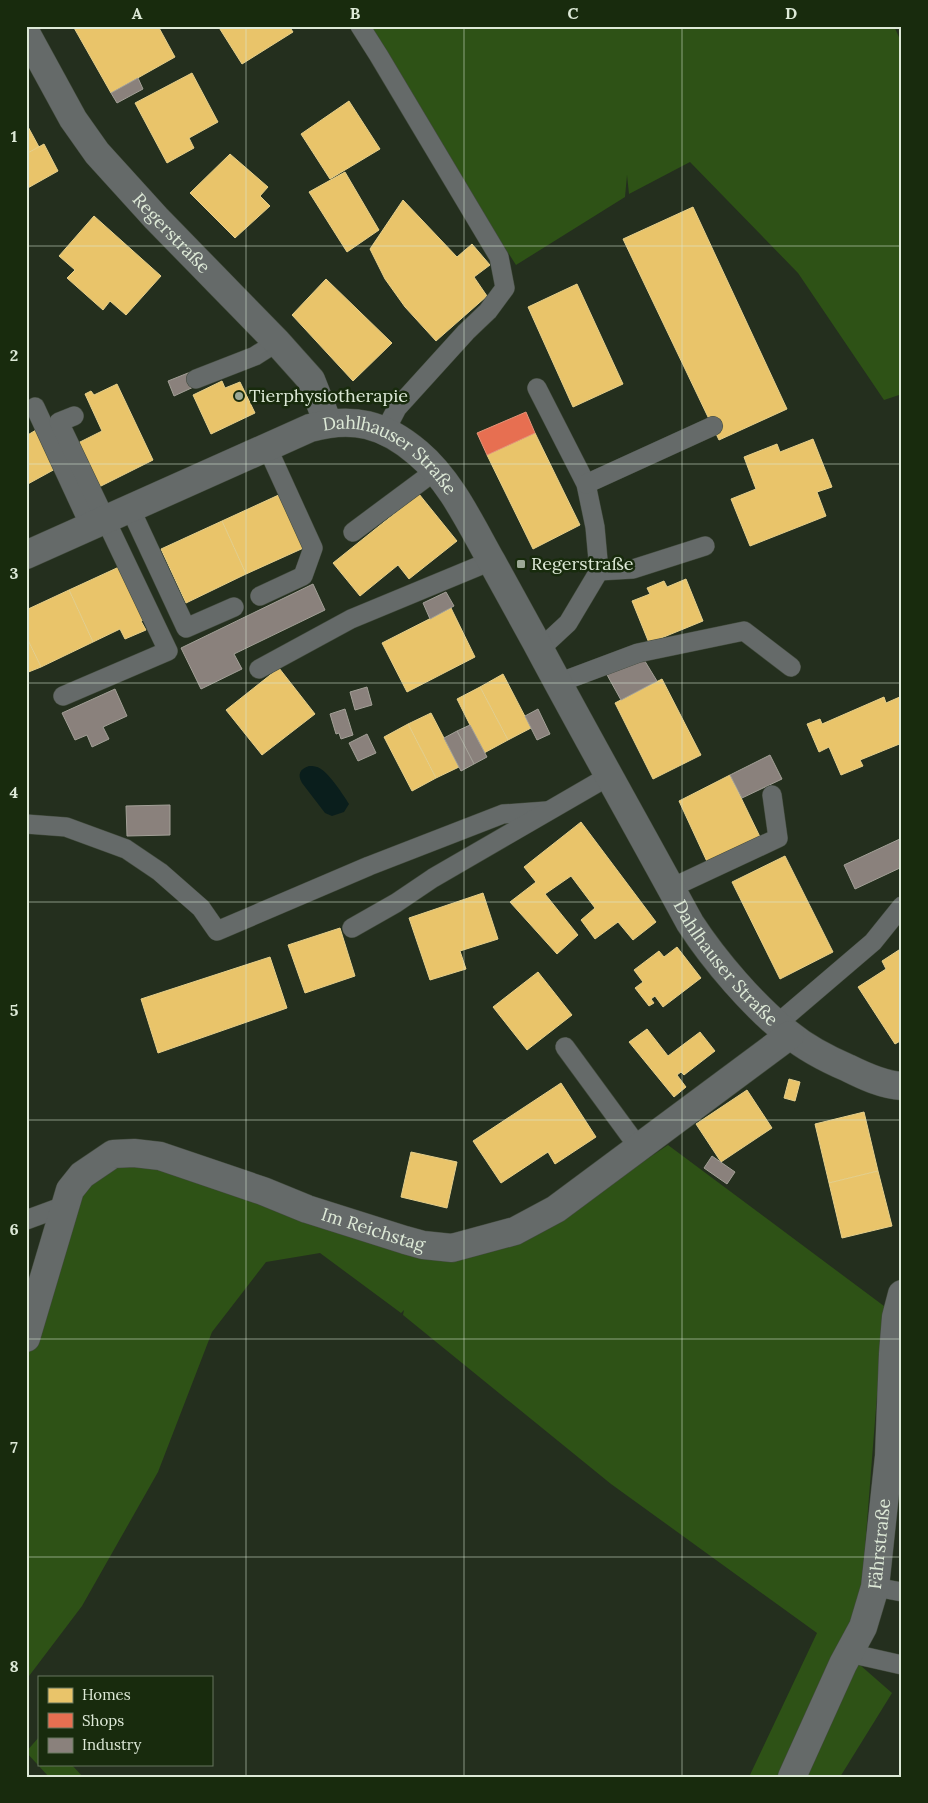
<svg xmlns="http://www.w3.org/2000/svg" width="928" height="1803" font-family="Lora,serif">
<rect width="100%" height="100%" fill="#242f1e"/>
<g fill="#2e5216">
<polygon points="363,26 894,26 902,44 902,394 884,400 798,273 690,162 629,194 627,175 625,197 516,265"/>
<polygon points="107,1141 424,1256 423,1259 522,1243 668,1145 884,1306 859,1624 784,1777 749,1777 817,1633 611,1484 403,1315 404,1310 401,1313 320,1253 266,1262 212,1332 158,1472 82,1606 26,1680 26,1293 64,1206"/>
<polygon points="852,1658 892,1693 840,1777 802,1777"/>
<polygon points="39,1737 39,1764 71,1764 83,1777 49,1777 26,1752"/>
</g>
<path fill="#0a1e1c" d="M 309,766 C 313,766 317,766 321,769 C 330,775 343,794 349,804 L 344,812 L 332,816 L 325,813 L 302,783 C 297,774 300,769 309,766 Z"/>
<g fill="#e9c46a" stroke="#e5cf8b">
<polygon points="73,26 158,26 175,57 111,93"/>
<polygon points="218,26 289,26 293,32 242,64"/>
<polygon points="192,73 218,122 189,138 194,148 167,163 135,103"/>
<polygon points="349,101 380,149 330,179 301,134"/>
<polygon points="26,123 39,147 26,154"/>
<polygon points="44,144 58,171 26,189 26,154"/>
<polygon points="230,154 268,187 260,196 270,206 235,238 190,193"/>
<polygon points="345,172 379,230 347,252 309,192"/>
<polygon points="403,200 457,257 472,244 490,265 474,277 487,296 436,341 405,307 385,279 370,249"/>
<polygon points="693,207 787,409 719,440 623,239"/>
<polygon points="94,216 161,276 126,315 110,301 103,310 67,278 75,270 59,256"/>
<polygon points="326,279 392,343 353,381 292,315"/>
<polygon points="577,284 623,384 573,407 528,307"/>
<polygon points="222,381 225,388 240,382 255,413 211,434 193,395"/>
<polygon points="117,384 153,460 99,487 78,443 102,431 85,394 91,391 94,395"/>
<polygon points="36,430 57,468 26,485 26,436"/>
<polygon points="535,433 580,525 533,549 487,455"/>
<polygon points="813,439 832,487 817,492 826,516 750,546 731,499 756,489 744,457 777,444 780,452"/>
<polygon points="283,493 308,546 246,574 222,521"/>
<polygon points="419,494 457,541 409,579 398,565 360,596 333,563"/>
<polygon points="222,521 246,574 186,603 161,549"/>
<polygon points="119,567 144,620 141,621 146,630 125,639 120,629 93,642 69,590"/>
<polygon points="686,579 703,621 649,643 632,601 650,594 647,588 664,581 667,587"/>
<polygon points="69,590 93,642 41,667 26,636 26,610"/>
<polygon points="451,608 475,657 407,692 382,643"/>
<polygon points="26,636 41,667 26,673"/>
<polygon points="279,668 315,714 262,755 226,710"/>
<polygon points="503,674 531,728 508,740 480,687"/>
<polygon points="662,679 701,755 653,779 615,703"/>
<polygon points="480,687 508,740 484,753 457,699"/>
<polygon points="902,696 902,743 860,760 863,766 841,775 829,747 819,752 807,724 820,719 822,724 884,697 886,703"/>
<polygon points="431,713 459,767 436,778 408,724"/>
<polygon points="408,724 436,778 412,791 384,737"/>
<polygon points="730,775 762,841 709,866 679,801"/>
<polygon points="581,822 656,922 633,940 618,922 595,939 581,920 595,908 571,876 545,894 578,935 557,954 510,902 536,882 524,867"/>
<polygon points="785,856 833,952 780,979 732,882"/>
<polygon points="483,893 498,939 460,951 466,969 430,980 409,918"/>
<polygon points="340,928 355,976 305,993 288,945"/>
<polygon points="677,947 701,978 663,1007 655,996 651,999 654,1003 649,1006 635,988 643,982 634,970 659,951 664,957"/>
<polygon points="902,948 902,1040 895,1044 858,987 886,969 882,961"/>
<polygon points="270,957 287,1008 158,1053 141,999"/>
<polygon points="538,972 572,1015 527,1050 493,1007"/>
<polygon points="647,1029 668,1056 700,1032 715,1051 684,1075 681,1072 677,1075 686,1087 674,1097 629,1042"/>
<polygon points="789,1079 800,1082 795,1101 784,1098"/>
<polygon points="561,1083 596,1137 555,1164 548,1152 501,1183 473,1141"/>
<polygon points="747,1090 772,1128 721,1162 696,1124"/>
<polygon points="864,1112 878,1171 829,1183 815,1124"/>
<polygon points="411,1152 457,1162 447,1208 401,1197"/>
<polygon points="878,1171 892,1226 842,1238 829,1183"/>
</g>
<polygon fill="#e76f51" stroke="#e49479" points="526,412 535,433 487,455 477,433"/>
<g fill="#8a817c" stroke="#a3a097">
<polygon points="138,78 143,89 117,103 111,93"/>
<polygon points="193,371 198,385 174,396 168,381"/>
<polygon points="313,584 325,610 234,654 242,669 201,689 181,648"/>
<polygon points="446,592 454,606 430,619 423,603"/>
<polygon points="643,658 657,681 621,700 606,673"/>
<polygon points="367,687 372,705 355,710 350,692"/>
<polygon points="115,689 127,716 103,727 109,739 92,747 87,735 75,740 62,713"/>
<polygon points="345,709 353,735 341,739 339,733 336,734 330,714"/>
<polygon points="538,709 550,734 537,740 525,716"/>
<polygon points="470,725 487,757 474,764 457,731"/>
<polygon points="457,731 474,764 461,771 444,738"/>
<polygon points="367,734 376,753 358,761 349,743"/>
<polygon points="770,755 782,779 742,798 730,775"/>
<polygon points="170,805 170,835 127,836 126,806"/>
<polygon points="902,838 902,867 855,889 844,865"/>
<polygon points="712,1156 735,1172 727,1184 704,1168"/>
</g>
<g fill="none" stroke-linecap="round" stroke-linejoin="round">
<defs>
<g id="service">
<polyline points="360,26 379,56 499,257 505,288 488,311 466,332 397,408 385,431"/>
<polyline points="196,379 255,356 277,342"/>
<polyline points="537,388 586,484 595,527 599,571 568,623 540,649"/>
<polyline points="35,407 90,526"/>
<polyline points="586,484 713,426"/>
<polyline points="130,508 186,628 234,607"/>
<polyline points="353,532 435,471"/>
<polyline points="599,571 633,569 705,546"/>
<polyline points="260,596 303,576 313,548 267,447"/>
<polyline points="259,669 351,619 491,561"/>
<polyline points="558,683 638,653 744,631 791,667"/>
<polyline points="63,696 168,651 59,422 74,416"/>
<polyline points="26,824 66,827 126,849 160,872 201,908 217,931 369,866 503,814 546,811"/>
<polyline points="671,888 778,838 772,795"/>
<polyline points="352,928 396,903 433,878 609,776"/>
<polyline points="777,1024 873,942 902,906"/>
<polyline points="565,1047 639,1148"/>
<polyline points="26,1220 64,1206"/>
<polyline points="875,1587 902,1592"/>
<polyline points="849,1653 902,1665"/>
</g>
<g id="minor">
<path id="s1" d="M 26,33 L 73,119 L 97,153 L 156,218 L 277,342 L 311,380 L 328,423"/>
<path id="s2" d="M 26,555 L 310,428 C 353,416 384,424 418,453 C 451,481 471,525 492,562 C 507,589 521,615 536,642 C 586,736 639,829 690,923 C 714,960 754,1007 789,1034 C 806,1048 827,1059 848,1068 C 864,1076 883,1085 902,1086"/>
<path id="s3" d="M 26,1338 L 70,1190 L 82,1175 L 113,1154 L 134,1153 L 160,1156 L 263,1191 L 307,1209 L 405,1240 L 423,1245 L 452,1248 L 515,1231 L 556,1209 L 790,1035"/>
<path id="s4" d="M 792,1777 L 843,1664 L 863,1627 L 875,1587 L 889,1456 L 893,1354 L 896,1317 L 902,1294"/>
</g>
</defs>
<use href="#service" stroke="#424b3d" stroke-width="20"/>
<use href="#minor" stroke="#424b3d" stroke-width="29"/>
<use href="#service" stroke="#656a69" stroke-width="19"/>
<use href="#minor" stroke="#656a69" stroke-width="28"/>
</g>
<path fill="none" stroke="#dde9d7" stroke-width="1" stroke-opacity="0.55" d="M 246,26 L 246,1777M 464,26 L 464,1777M 682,26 L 682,1777M 26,246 L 902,246M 26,464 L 902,464M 26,683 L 902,683M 26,902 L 902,902M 26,1120 L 902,1120M 26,1339 L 902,1339M 26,1557 L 902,1557"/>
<g fill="#9ca896" stroke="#182b0d" stroke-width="2">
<circle cx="239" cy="396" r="5"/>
<rect x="516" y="559" width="10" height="10" rx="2.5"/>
</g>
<g text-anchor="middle" stroke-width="5" stroke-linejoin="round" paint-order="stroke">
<g font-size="18" fill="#dde9d7" stroke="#182b0d">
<text dy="6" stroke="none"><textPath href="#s1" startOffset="249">Regerstraße</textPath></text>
<text dy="6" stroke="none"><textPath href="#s2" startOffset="402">Dahlhauser Straße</textPath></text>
<text dy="6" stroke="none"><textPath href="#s2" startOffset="1025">Dahlhauser Straße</textPath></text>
<text dy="6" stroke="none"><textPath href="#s3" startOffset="484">Im Reichstag</textPath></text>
<text dy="6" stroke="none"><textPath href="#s4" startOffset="251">Fährstraße</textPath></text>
</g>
<g font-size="18" fill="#dde9d7" stroke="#182b0d" text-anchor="start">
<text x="249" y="402">Tierphysiotherapie</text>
<text x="531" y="570">Regerstraße</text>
</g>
</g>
<rect width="928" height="1803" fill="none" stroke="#182b0d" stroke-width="55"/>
<rect x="38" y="1676" width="175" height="90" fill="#182b0d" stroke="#67775e"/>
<rect x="48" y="1688" width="25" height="15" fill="#e9c46a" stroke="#67775e"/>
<text x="82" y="1700" font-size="15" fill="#dde9d7">Homes</text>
<rect x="48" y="1713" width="25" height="15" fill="#e76f51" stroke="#67775e"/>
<text x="82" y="1726" font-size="15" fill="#dde9d7">Shops</text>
<rect x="48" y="1738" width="25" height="15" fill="#8a817c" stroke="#67775e"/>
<text x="82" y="1750" font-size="15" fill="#dde9d7">Industry</text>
<rect x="28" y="28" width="872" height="1748" fill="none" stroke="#dde9d7" stroke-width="2"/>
<g font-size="16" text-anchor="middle" font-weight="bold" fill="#dde9d7">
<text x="137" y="19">A</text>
<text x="355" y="19">B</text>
<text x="573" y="19">C</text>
<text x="791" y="19">D</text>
<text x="14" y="142">1</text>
<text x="14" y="361">2</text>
<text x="14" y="579">3</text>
<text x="14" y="798">4</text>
<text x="14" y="1016">5</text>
<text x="14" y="1235">6</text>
<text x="14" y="1453">7</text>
<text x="14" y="1672">8</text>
</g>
</svg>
